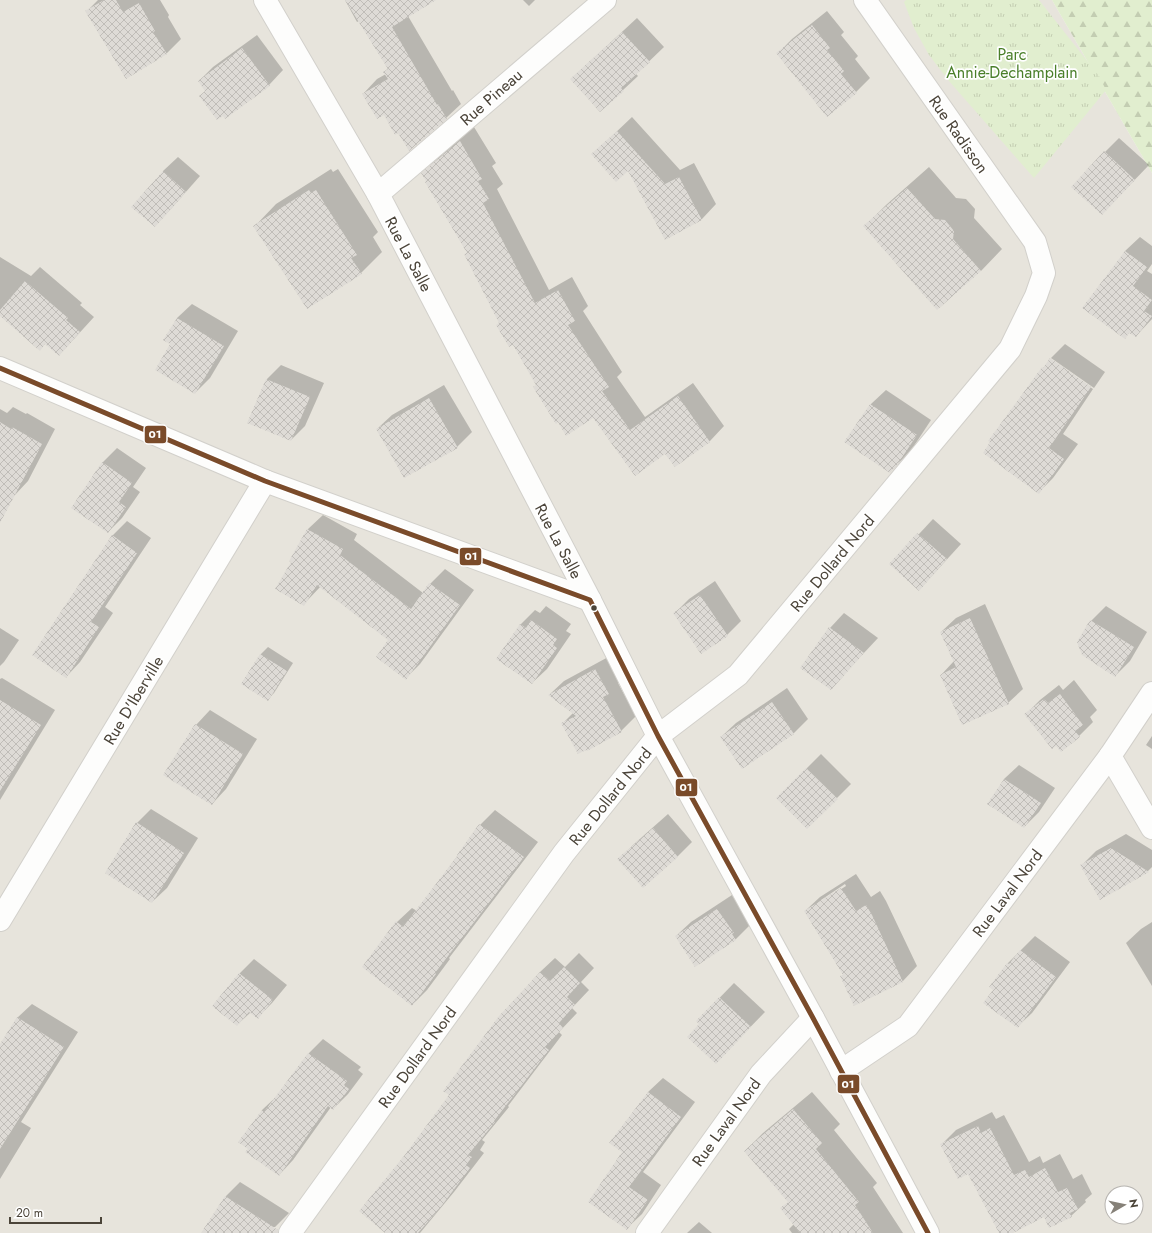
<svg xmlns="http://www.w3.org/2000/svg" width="1152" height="1233" font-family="Jost,sans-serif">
<defs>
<pattern id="forest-firs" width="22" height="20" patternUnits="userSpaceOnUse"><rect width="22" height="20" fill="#e1eecf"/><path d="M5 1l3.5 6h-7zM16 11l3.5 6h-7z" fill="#c3cdb2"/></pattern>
<pattern id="park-tufts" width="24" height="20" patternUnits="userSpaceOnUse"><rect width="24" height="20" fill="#e1eecf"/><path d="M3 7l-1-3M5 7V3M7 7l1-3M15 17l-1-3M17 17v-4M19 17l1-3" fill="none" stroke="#c3cdb2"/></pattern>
<pattern id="building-cross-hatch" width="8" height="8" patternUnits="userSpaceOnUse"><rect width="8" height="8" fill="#dedbd6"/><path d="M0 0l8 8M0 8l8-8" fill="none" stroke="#c0bdb8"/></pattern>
</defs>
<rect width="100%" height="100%" fill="#f4f2ee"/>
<path fill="#e7e4dc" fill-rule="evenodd" d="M 0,0 L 1052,0 L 1152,173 L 1152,1233 L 0,1233 ZM 1112,1193 L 1136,1193 L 1136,1217 L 1112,1217 Z"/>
<polygon fill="url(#forest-firs)" points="1052,0 1152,0 1152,173"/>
<polygon fill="url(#park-tufts)" points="906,0 1039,0 1099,76 1106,90 1034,178 949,81 929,55 914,28 904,2"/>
<g fill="#0003" fill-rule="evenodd">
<polygon points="98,0 160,0 169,15 168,17 181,39 166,54 87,11"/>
<polygon points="345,0 426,0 408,16 452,91 453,90 461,104 446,118 399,132 384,114 363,94 377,79 386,74 385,72 388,68 359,21 357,22"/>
<polygon points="523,0 535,0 529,6"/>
<polygon points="827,11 844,32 841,35 858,56 855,59 870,78 856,92 778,53 792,39"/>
<polygon points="637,18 664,47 636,74 638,76 623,90 600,111 571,79"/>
<polygon points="257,35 283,70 269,85 206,91 199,81 213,67"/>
<polygon points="632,117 680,170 694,163 716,204 702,219 666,239 629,170 593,154"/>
<polygon points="474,127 496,163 492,166 503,184 497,189 549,290 572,277 588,306 583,311 622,372 617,377 645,417 693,383 724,426 710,441 675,466 666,452 593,417 537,384 500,322 465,255 468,252 423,173 437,159"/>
<polygon points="1119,138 1149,165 1102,214 1105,152"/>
<polygon points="178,157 200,176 169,211 155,226 163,171"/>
<polygon points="929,167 956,198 966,199 975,209 974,218 1002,249 981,271 865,226 886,205"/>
<polygon points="331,169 333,172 338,169 378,232 373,237 382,252 361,273 255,226 276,204"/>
<polygon points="1140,237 1152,246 1152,264 1147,271 1152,274 1152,319 1136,336 1130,332 1125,337 1125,251"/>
<polygon points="0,257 31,276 40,267 82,303 80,305 94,317 73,340 59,355 46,343 40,349 0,315"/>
<polygon points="192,304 238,331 210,378 195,393 171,344 177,318"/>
<polygon points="1065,344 1105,372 1094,388 1051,358"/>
<polygon points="1051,360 1093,389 1063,434 1078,444 1053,478 1039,492 990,441 1043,368"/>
<polygon points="281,365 324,383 305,426 291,440 248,422 267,379"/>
<polygon points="444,385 472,432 457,447 377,429 392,415"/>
<polygon points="886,390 931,420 912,449 890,472 846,442 871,404"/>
<polygon points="13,407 26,414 27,413 55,429 28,481 14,496 0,488 0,409 7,413"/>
<polygon points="117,448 146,468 133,487 140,492 122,518 108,532 102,463"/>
<polygon points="323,515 357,534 354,540 423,593 430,584 445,569 474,590 420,664 406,678 390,640 321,586 304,604 292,562 290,561 308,529"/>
<polygon points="933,519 961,544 919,590 891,564"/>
<polygon points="127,521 151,538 105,607 113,613 80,662 66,677 112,536"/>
<polygon points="715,581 741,621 727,635 675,613 689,599"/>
<polygon points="985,604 1023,689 1008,703 941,675 954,661 941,632 956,618"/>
<polygon points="546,606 571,624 566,631 571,634 547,669 532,683 497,658 521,624 535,610 540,613"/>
<polygon points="1106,606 1147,632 1130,661 1115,676 1079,642 1091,621"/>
<polygon points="844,613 878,638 831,688 830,628"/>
<polygon points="0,628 19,640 4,662 0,666"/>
<polygon points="268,647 293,663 274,693 267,700 242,683 261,654"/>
<polygon points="610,656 622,679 618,683 636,716 621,731 563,723 574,712 549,695 564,681"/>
<polygon points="2,678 55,710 0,800 0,679"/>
<polygon points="1074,680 1097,710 1090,717 1093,722 1079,736 1026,714 1040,700 1059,685 1063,690"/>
<polygon points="787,688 808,719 794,733 742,768 721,737 736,723"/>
<polygon points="210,710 257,739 226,789 212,804 196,725"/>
<polygon points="1152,736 1152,749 1146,745"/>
<polygon points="821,754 851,784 807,828 777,798"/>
<polygon points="1019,765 1055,788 1039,812 1024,827 1004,779"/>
<polygon points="151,809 198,838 167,888 152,902 137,823"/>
<polygon points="495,810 538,842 449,958 450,959 427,990 412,1005 397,922 412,908 417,911 480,825"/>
<polygon points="668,814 692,842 677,857 619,859 633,845"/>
<polygon points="1126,834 1152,850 1152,867 1148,871 1101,898 1082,865 1096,851"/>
<path d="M 856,874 L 871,897 L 880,891 L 886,901 L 917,966 L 903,981 L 855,1004 L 841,977 L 844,974 L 805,911 L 820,897 ZM 845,884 L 846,886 L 821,902 L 821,900 Z"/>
<polygon points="732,895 747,918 750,925 736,939 696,965 676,936 691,922"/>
<polygon points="1152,922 1152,986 1126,943 1141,929"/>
<polygon points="1035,936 1070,962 1032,1013 1017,1027 994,989 991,987 1008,963"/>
<polygon points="579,953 594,968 581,982 589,990 572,1008 577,1013 559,1032 562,1035 508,1106 509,1107 482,1140 485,1142 480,1150 484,1153 454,1192 420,1233 386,1233 405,1157 540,972 555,958 565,967"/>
<polygon points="254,959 287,985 272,1003 258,1017 251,1012 237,1025 214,1006 240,973"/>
<polygon points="734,983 765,1012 730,1048 697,1021"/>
<polygon points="32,1004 78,1032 21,1122 31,1128 0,1179 0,1046 17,1018"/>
<polygon points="323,1039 361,1067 358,1070 363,1074 348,1094 333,1109 331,1107 293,1160 279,1175 249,1148 262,1110 277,1096 309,1053"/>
<polygon points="663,1078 695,1102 643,1172 661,1185 642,1214 627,1228 623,1152 648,1092"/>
<polygon points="812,1092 840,1124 834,1130 877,1183 873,1187 903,1233 792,1233 789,1229 794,1224 789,1202 745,1151 763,1133"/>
<polygon points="992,1112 996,1119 1004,1115 1029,1162 1040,1156 1043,1163 1060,1154 1073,1179 1082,1174 1092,1194 1085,1200 1086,1202 1071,1216 1044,1216 1011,1233 1000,1233 969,1172 942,1144 956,1130"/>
<polygon points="240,1182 289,1213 275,1227 262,1227 258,1233 202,1233 226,1196"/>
<polygon points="699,1222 712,1233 687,1233"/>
</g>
<g fill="url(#building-cross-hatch)">
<polygon points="104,0 116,0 123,12 139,3 155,31 153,32 167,54 126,79 85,11"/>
<polygon points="345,0 436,0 392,27 437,105 438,104 447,119 409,151 398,133 395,135 384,115 377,119 362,94 388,79 383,72 388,69"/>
<polygon points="812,25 830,48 827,50 844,71 841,74 857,93 827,117 776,53"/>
<polygon points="622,32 650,62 621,88 624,91 600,112 570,79"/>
<polygon points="242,48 270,86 225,119 223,116 217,120 199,96 205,91 198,81"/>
<polygon points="617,131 665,184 679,177 702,220 665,240 628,171 616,182 591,154"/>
<polygon points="460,141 482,179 478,181 489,199 483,203 535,303 558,290 575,321 568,325 609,387 602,391 630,430 678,396 710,442 675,467 665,454 635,476 593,418 566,436 558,422 556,424 533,387 536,385 513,345 509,347 496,325 499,323 464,254 467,253 425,182 426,181 421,173"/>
<polygon points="1104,151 1135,180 1102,215 1071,187"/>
<polygon points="163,171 186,192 155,227 131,207"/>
<polygon points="907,188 935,219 945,220 954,231 953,239 981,271 937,310 863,226"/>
<polygon points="309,190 311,193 316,190 357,255 351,258 362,274 307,309 253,226"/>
<polygon points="1125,251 1147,267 1133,286 1152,300 1144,311 1152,316 1136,337 1129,333 1125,339 1082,308"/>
<polygon points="25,281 68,318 66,320 80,332 59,356 45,344 40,351 0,316 0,310"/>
<polygon points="177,318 224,346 195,394 155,370 170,344 163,340"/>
<polygon points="1050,358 1091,387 1049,448 1064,459 1039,494 983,453 990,442 988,441 1042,367 1043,368"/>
<polygon points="266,379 310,397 291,441 247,423"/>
<polygon points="429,398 458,448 404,478 376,429"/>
<polygon points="870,404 917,435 897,465 890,473 844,442"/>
<polygon points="0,422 11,429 12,427 42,444 0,523"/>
<polygon points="102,462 132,483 119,502 126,507 108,533 71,508"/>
<polygon points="307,529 343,549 340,555 411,609 429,583 460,605 406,680 376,657 388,640 317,585 304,606 275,589 291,562 289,561"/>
<polygon points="917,533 947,559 919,591 889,564"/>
<polygon points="112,535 137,553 91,622 99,627 66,678 32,655"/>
<polygon points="700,595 728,636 701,654 673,613"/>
<polygon points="970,618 1009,704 962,725 940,675 956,667 940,632"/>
<polygon points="531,620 557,639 553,645 557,648 532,684 496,659 520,624 526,628"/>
<polygon points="1090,620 1134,647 1115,677 1082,655 1077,642"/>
<polygon points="829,627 864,653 831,690 800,668"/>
<polygon points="260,654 287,671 268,701 241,684"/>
<polygon points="595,669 609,694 603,697 622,732 587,751 586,750 578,754 561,723 576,716 548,695"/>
<polygon points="1060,694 1083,725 1075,731 1080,737 1061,752 1056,746 1052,749 1024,714 1044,699 1048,703"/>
<polygon points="0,700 41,725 0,791"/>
<polygon points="772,702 794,734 742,769 720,737"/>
<polygon points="195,724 243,754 212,805 163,775"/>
<polygon points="806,768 838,799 807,829 776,798"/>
<polygon points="1004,779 1041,803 1024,828 987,804"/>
<polygon points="136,822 184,853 152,903 105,873"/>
<polygon points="479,824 524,857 435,973 436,974 412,1006 362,967 396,921 403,927 458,855 457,855"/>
<polygon points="653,828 678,857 643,888 617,859"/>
<polygon points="1111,848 1149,872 1100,900 1080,865"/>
<polygon points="841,888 856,911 866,905 872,915 903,982 854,1006 840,976 843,975 804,911"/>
<polygon points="717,909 734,933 732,934 736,940 695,967 675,936"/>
<polygon points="1020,950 1056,977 1018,1028 983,1003 993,990 989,987 1007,963 1009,964"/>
<polygon points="564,967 580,983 567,997 575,1005 559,1023 563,1028 545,1047 549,1050 494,1121 495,1122 468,1155 472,1157 466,1165 470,1168 440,1208 418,1233 385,1233 359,1211 404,1156 449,1095 443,1091 499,1016 540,972 550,981"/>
<polygon points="239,973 273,1000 258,1019 249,1012 237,1026 212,1006"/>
<polygon points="719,997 751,1027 716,1064 687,1037 699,1024 696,1021"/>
<polygon points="17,1017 64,1047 0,1149 0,1044"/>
<polygon points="308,1053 347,1081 344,1085 349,1089 333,1110 328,1106 279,1176 245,1152 248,1149 238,1142 262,1110 264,1112"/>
<polygon points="648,1092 681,1117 629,1187 648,1200 627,1230 588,1202 622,1152 609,1143"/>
<polygon points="793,1109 822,1143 816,1149 859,1202 855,1205 873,1233 800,1233 780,1208 788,1202 744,1151"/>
<polygon points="978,1126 981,1133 990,1128 1014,1175 1025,1170 1029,1177 1045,1168 1058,1192 1067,1188 1078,1209 1070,1213 1072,1217 1049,1228 1044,1217 1013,1233 999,1233 968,1174 958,1179 940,1144"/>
<polygon points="225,1196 278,1230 278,1233 201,1233"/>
</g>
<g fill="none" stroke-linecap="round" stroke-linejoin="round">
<defs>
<g id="minor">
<polyline points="265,0 378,194 590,600 658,736 813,1018 928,1233"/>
<polyline points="378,194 605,0"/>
<polyline points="0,368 265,481 590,600"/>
<polyline points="1110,756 1152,828"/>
<polyline points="0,920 265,481"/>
<polyline points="841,1071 908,1026 1110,756 1152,693"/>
<polyline points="290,1233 564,853 658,736 738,675 1010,349 1036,296 1044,273 1035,242 865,0"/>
<polyline points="647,1233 761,1074 813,1018"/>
</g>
</defs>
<use href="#minor" stroke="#d2d0cb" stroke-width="24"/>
<use href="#minor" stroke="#fdfdfc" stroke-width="22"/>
<defs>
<polyline id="bus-1" points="0,368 265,481 590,600 658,736 813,1018 928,1233"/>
</defs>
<use href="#bus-1" stroke="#fff" stroke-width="8"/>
<use href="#bus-1" stroke="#7a4b2a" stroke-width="5"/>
</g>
<circle fill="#4b4439" stroke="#fff" stroke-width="1.5" cx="594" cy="608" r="3.5"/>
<g text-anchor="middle" stroke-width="3.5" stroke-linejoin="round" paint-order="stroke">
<g font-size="16" fill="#4a7f2a" stroke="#fff">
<text x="1012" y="60">Parc<tspan x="1012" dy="18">Annie-Dechamplain</tspan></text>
</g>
<g font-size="16" fill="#4b4439" stroke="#fff">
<text transform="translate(491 97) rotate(-41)" y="6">Rue Pineau</text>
<text transform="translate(959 134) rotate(55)" y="6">Rue Radisson</text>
<text transform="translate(409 254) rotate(62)" y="6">Rue La Salle</text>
<text transform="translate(559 541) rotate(62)" y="6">Rue La Salle</text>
<text transform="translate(832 563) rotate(-50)" y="6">Rue Dollard Nord</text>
<text transform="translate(133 700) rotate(-59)" y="6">Rue D'Iberville</text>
<text transform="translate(610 796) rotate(-51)" y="6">Rue Dollard Nord</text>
<text transform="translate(1007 893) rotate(-53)" y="6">Rue Laval Nord</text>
<text transform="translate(417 1057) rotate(-54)" y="6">Rue Dollard Nord</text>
<text transform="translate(726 1122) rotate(-54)" y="6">Rue Laval Nord</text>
</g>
</g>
<g stroke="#fff" stroke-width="1.5">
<rect x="144" y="425" width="23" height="19" rx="4" fill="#7a4b2a"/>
<rect x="459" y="547" width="23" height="19" rx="4" fill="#7a4b2a"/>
<rect x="675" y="778" width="23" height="19" rx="4" fill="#7a4b2a"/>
<rect x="837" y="1074" width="23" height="20" rx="4" fill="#7a4b2a"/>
</g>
<g font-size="11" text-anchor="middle" font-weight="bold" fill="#fff">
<text x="155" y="438">01</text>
<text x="471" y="560">01</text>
<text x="686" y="791">01</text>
<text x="848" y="1088">01</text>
</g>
<g transform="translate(1124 1205) rotate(81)"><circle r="19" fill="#ffffff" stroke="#b7b4b0"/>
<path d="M0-3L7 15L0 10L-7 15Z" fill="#868178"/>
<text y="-6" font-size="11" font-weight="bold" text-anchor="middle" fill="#4b4439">N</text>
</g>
<path d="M10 1217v6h91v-6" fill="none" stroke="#4b4439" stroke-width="2"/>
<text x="16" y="1217" font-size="12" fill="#4b4439" stroke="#ffffff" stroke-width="3" paint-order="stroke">20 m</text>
</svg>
